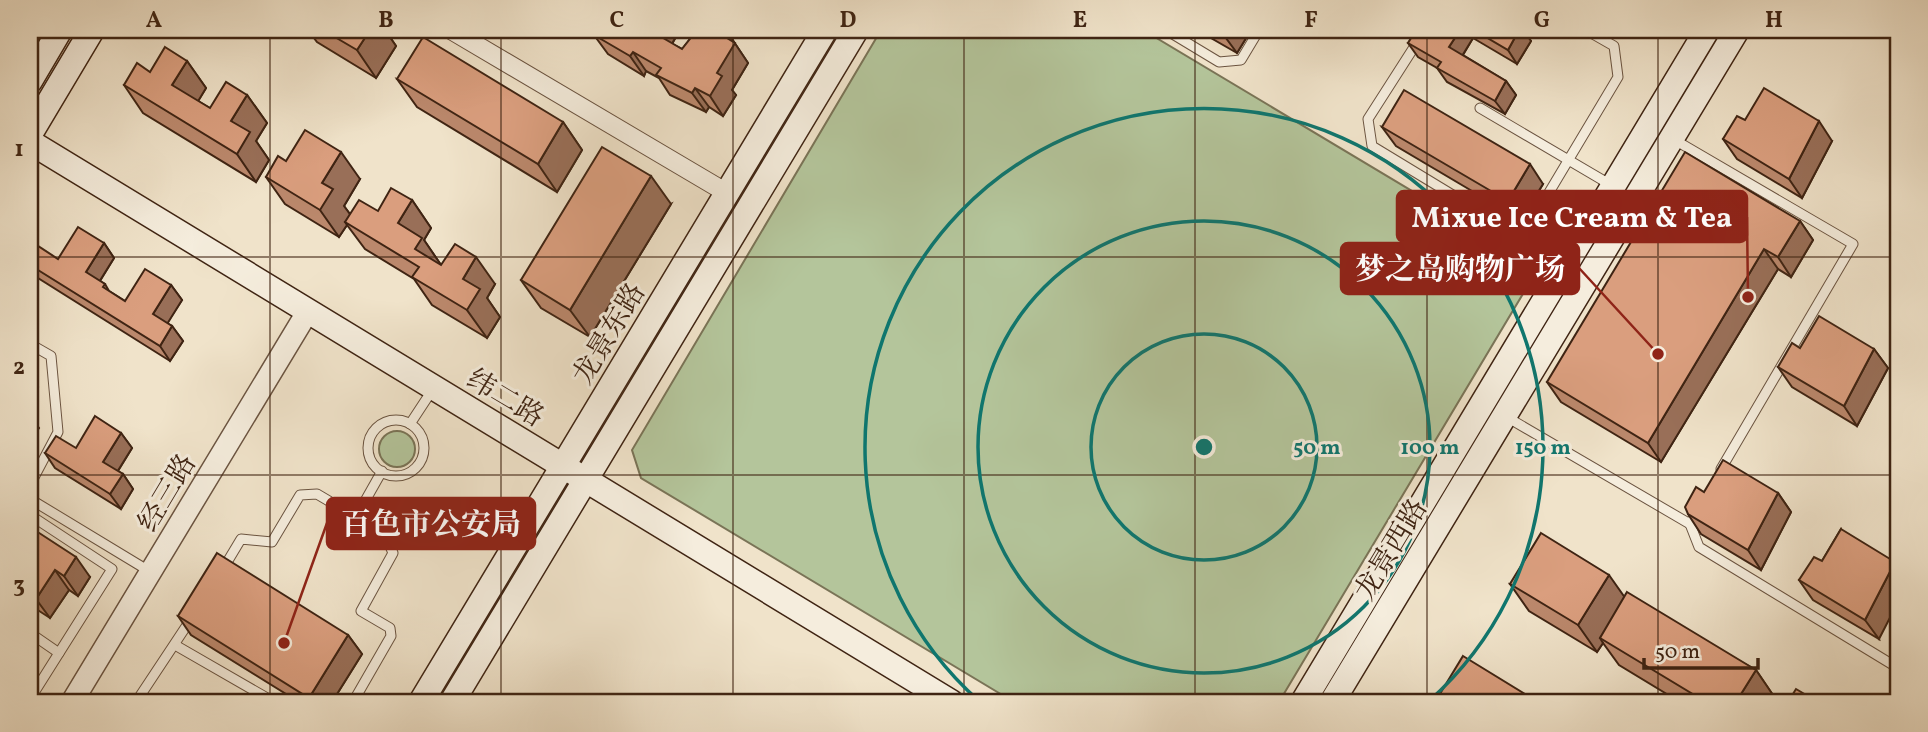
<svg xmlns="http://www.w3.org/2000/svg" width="1928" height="732" font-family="Vollkorn,'Noto Serif SC',serif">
<rect width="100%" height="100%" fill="#f0e3ca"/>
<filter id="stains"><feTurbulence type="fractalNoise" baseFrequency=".00286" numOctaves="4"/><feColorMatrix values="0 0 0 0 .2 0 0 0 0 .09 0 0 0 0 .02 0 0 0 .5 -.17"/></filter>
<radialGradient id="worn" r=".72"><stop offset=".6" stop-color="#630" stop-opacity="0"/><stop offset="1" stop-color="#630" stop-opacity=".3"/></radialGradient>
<g fill="#b4c59b" stroke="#7a7457" stroke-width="2">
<polygon points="881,30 1143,30 1539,267 1279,702 1014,702 641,478 632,450"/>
<circle cx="397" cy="449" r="18"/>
</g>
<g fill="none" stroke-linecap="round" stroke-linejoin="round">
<defs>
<g id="service">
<polyline points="1166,30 1219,62 1241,60 1259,30"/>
<polyline points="1425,30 1368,119 1372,146 1512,231 1529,226 1618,77 1614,46 1586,30"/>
<polyline points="1480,108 1611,185"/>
<polyline points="1673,139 1853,244 1721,469"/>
<polyline points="1512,231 1563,266"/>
<polyline points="30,344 51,356 58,432 30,485"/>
<polyline points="1505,416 1690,524 1697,512"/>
<circle cx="396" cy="448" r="28"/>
<polyline points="410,424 433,389"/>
<polyline points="30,499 149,571"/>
<polyline points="30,515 112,569 30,699"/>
<polyline points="356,517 382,471"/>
<polyline points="1690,524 1699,547 1898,668"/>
<polyline points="223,569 241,539 272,542 300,495 317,494 356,517 386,537 393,553 361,611 390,628 391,636 353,702"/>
<polyline points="30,633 59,653"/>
<polyline points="175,645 274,702"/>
<polyline points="136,702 191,619"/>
</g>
<polyline id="minor" points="451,30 727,193"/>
<polyline id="tertiary" points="72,702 308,311"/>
<g id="secondary">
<polyline points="30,81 60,30"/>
<polyline points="30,134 92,30"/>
<polyline points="30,142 951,702"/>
<polyline points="421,702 825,30"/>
<polyline points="452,702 856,30"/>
<polyline points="1303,702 1707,30"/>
<polyline points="1332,702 1737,30"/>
</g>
</defs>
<use href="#service" stroke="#6b5441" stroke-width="11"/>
<use href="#minor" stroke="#6b5441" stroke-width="20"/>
<use href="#tertiary" stroke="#6b5441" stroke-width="24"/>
<use href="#secondary" stroke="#3f2413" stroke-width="27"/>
<use href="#service" stroke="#f5eddd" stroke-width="9"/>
<use href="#minor" stroke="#f5eddd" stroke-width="18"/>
<use href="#tertiary" stroke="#f5eddd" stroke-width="21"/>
<use href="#secondary" stroke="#f5eddd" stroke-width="24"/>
</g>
<g fill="#bb886c" stroke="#3f2413" stroke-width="2">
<polygon points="308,30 385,30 396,46 376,78 317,42"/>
<polygon points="594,30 680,30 672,44 682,49 697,30 726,30 748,63 732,90 736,95 723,116 709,107 706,112 670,95 659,78 646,71 644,76 608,54 594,35 596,32"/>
<polygon points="1197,30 1251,30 1237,53"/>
<polygon points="1440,30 1523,30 1531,41 1517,64 1473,38 1463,55 1506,81 1516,95 1505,114 1447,82 1437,68 1418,57 1408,43 1439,32"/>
<polygon points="187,61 206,88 198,101 210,108 247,95 267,123 256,141 269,160 256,182 143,113 124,85 150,72"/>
<polygon points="397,79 563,122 582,150 557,192 417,107"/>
<polygon points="1745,120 1832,141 1802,198 1737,159 1723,139"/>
<polygon points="1382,127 1543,184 1521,220 1396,146"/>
<polygon points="286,161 360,179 344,206 350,214 378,211 412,200 431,228 424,240 441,265 495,284 487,298 500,317 487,338 432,305 414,279 365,249 347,225 339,237 285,204 266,177"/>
<polygon points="671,204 590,337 541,308 521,280"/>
<polygon points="1800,221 1813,240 1791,277 1778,269 1661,462 1561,402 1547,382"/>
<polygon points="104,243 114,258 100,281 105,284 109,291 125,301 171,285 182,300 167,323 172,326 183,341 170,361 38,278 30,267 30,259 58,259"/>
<polygon points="1874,349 1888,368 1857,426 1792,387 1778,367"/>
<polygon points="121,433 132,448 118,471 123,474 133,489 121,509 55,468 45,453 76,448"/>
<polygon points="1704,492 1778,493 1791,512 1761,570 1701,534 1688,514"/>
<polygon points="30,527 90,577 78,596 69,590 50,618 30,605"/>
<polygon points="1841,529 1879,639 1813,600 1799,580 1822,561"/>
<polygon points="1510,584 1624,597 1756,670 1775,698 1773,702 1680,702 1619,665 1603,643 1597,652 1529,611"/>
<polygon points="178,616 348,635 362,654 332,702 299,702 191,635"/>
</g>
<g fill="#996f58" stroke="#3f2413" stroke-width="2">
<polygon points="370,30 385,30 396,46 376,78 357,50"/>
<polygon points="655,30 680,30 667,52 653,32"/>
<polygon points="725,30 726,30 748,63 732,90 736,95 723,116 710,96 717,73 722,35"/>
<polygon points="1226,30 1251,30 1237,53 1223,34"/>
<polygon points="1460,30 1468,30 1473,38 1459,61 1449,47"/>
<polygon points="1519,30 1523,30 1531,41 1517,64 1508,50"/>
<polygon points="633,52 646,71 644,76 630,56"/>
<polygon points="187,61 206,88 191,113 172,85"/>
<polygon points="1506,81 1516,95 1505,114 1495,101"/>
<polygon points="695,88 709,107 706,112 692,93"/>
<polygon points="247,95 267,123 256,141 269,160 256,182 237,154 231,121"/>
<polygon points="1819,121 1832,141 1802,198 1789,179"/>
<polygon points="563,122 582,150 557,192 538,164"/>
<polygon points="341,152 360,179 344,206 352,217 345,222 347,225 339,237 320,210 322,183"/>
<polygon points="1530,164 1543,184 1521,220 1508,201"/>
<polygon points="651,176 671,204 590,337 570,310"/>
<polygon points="412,200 431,228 424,240 441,265 434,277 398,223"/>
<polygon points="1800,221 1813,240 1791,277 1778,257"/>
<polygon points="104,243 114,258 96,287 86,272"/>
<polygon points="1764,249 1778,269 1661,462 1648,443"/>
<polygon points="476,257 495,284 487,298 500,317 487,338 467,310 463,279"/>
<polygon points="171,285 182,300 164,329 153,314"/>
<polygon points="172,326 183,341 170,361 160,346"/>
<polygon points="1874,349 1888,368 1857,426 1844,406"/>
<polygon points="30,376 38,387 30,400"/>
<polygon points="30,415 39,428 30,442"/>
<polygon points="121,433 132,448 114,477 103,462"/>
<polygon points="123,474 133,489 121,509 110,494"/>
<polygon points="1778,493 1791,512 1761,570 1748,550"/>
<polygon points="76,557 90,577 78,596 64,576"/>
<polygon points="1895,562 1898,566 1898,602 1879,639 1865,620"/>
<polygon points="55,570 69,590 50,618 36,599"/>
<polygon points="1609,575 1628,602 1600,638 1603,643 1597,652 1578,625"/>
<polygon points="348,635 362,654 332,702 313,702 309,698"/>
<polygon points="1756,670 1775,698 1773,702 1736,702"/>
<polygon points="30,674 34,680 30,687"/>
</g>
<g fill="#da9e7e" stroke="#3f2413" stroke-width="2">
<polygon points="323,30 370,30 357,50"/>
<polygon points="597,30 655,30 653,32 682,49 697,30 725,30 722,35 735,43 717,73 722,76 710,96 695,88 692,93 656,75 661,68 633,52 630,56 594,35"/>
<polygon points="1216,30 1226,30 1223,34"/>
<polygon points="1416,30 1436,30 1439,32 1440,30 1460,30 1449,47 1506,81 1495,101 1437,68 1441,62 1408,43"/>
<polygon points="1474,30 1519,30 1508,50"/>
<polygon points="423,37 563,122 538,164 397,79"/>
<polygon points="165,47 187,61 172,85 210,108 226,82 247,95 231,121 250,132 237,154 124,85 137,63 150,72"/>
<polygon points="1764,88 1819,121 1789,179 1723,139 1737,116 1745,120"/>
<polygon points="1404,90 1530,164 1508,201 1382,127"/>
<polygon points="305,130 341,152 322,183 333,189 320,210 266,177 278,156 286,161"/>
<polygon points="602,147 651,176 570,310 521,280"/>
<polygon points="1685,152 1800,221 1778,257 1764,249 1648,443 1547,382"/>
<polygon points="391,188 412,200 398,223 422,238 415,249 441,265 455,244 476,257 463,279 480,289 467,310 412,277 419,267 345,222 359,200 378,211"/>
<polygon points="78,227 104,243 86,272 105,284 103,287 125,301 145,269 171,285 153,314 172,326 160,346 30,265 30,259 38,246 58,259"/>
<polygon points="1819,316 1874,349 1844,406 1778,367 1792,343 1800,348"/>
<polygon points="95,416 121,433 103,462 123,474 110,494 45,453 56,436 76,448"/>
<polygon points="1723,460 1778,493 1748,550 1688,514 1685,507 1696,487 1704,492"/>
<polygon points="30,527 76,557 64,576 55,570 36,599 30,595"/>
<polygon points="1841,529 1895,562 1865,620 1799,580 1814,557 1822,561"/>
<polygon points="1541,533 1609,575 1578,625 1510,584"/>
<polygon points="217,553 348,635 309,698 178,616"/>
<polygon points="1627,592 1756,670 1736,702 1706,702 1600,638"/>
<polygon points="1463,656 1538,702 1435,702"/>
<polygon points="1796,689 1818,702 1788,702"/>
</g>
<path fill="none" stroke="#3f2413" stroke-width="2" stroke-opacity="0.55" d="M 270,30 L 270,702M 501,30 L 501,702M 733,30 L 733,702M 964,30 L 964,702M 1195,30 L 1195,702M 1427,30 L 1427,702M 1658,30 L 1658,702M 30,257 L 1898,257M 30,475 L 1898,475"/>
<g fill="none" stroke="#0f766e" stroke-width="3.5">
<circle cx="1204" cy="447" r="113"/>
<circle cx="1204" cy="447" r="226"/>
<path d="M979 701A339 339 0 1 1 1429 701"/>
</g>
<g text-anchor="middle" stroke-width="6" stroke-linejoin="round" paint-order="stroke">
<g font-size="28" fill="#3f2413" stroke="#f5eddd">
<text transform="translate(608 333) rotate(-59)" y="10">龙景东路</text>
<text transform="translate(506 397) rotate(31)" y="10">纬二路</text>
<text transform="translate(166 492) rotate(-59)" y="10">经三路</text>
<text transform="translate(1390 549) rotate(-59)" y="10">龙景西路</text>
</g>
</g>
<circle cx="1204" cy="447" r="10" fill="#0f766e" stroke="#f5eddd" stroke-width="3.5"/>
<g font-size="21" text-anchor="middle" font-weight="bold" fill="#0f766e" stroke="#f5eddd" stroke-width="6" stroke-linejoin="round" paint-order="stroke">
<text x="1317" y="454">50 m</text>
<text x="1430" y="454">100 m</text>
<text x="1543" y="454">150 m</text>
</g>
<path fill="none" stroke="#8f2418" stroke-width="2.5" d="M1748 297L1747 217M1658 354L1579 268M284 643L327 523"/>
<g fill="#8f2418" stroke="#f5eddd" stroke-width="2.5">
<circle cx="1748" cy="297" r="7"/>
<circle cx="1658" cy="354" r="7"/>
<circle cx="284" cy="643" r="7"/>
</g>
<g fill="#8f2418" stroke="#8f2418" stroke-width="2.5">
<rect x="1397" y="191" width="350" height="51" rx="7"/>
<rect x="1341" y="243" width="238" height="51" rx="7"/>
<rect x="327" y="498" width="208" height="51" rx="7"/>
</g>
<g font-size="30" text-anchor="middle" font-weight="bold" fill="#fff">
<text x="1572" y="227">Mixue Ice Cream &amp; Tea</text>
<text x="1460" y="279">梦之岛购物广场</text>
<text x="431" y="534">百色市公安局</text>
</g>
<rect width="1928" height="732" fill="none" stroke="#f0e3ca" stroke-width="77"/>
<path d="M1644 658v10h114v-10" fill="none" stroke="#3f2413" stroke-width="3.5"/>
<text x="1655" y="658" font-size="21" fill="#3f2413" stroke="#f5eddd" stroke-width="5" paint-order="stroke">50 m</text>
<rect x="38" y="38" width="1852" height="656" fill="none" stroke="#3f2413" stroke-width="2.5"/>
<g font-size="23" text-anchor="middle" font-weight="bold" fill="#3f2413">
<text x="154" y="27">A</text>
<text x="386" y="27">B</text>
<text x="617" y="27">C</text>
<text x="848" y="27">D</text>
<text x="1080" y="27">E</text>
<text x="1311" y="27">F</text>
<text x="1542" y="27">G</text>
<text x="1774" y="27">H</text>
<text x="19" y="156">1</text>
<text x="19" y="374">2</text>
<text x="19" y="592">3</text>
</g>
<rect width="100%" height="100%" filter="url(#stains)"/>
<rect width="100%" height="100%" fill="url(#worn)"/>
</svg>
